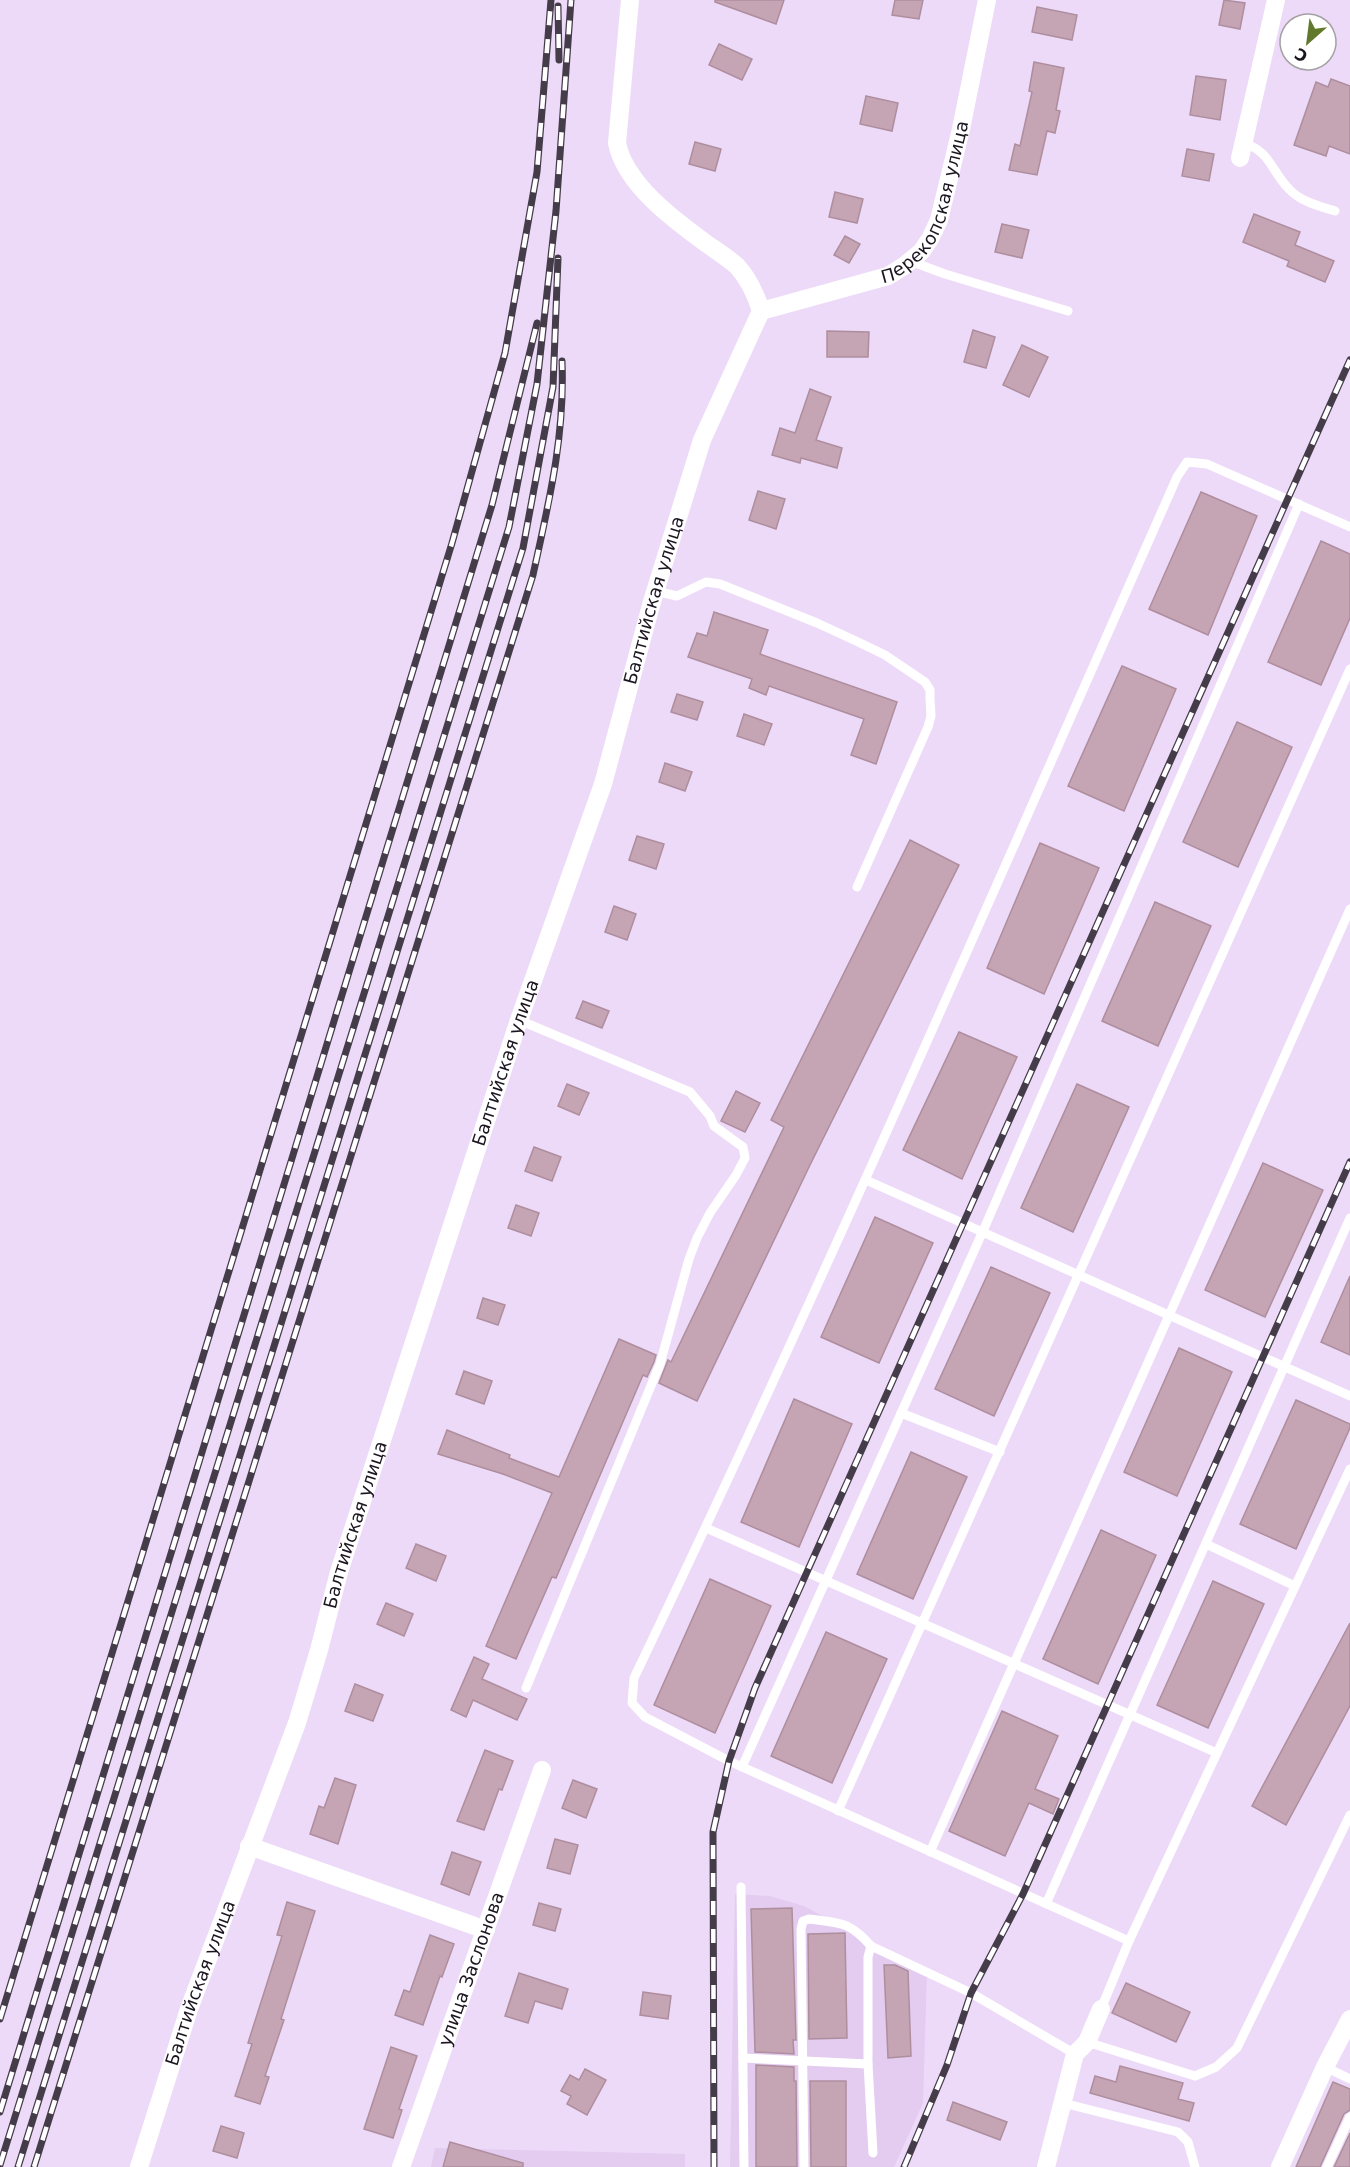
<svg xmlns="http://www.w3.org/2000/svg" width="1350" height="2167" font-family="'DejaVu Sans',sans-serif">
<rect width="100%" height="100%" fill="#eddaf8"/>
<g fill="#e3ccf0">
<polygon points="735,1894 770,1896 804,1906 927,1974 923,2103 894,2167 730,2167"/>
<polygon points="435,2148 685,2154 685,2167 431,2167"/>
</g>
<g fill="#c5a4b4" stroke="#ae8e9e" stroke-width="1.5">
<polygon points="715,0 784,0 776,24 715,2"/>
<polygon points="895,0 923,0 919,19 892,15"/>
<polygon points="1224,0 1245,3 1240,29 1219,25"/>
<polygon points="1037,7 1077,15 1072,40 1032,32"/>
<polygon points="719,44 752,59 742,80 709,65"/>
<polygon points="1034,62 1064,68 1056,110 1060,111 1055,133 1047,131 1037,175 1009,170 1015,144 1020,146 1032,92 1029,91"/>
<polygon points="1196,76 1226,80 1220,120 1190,115"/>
<polygon points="1331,79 1350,86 1350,154 1329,146 1326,156 1294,145 1316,82 1328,87"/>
<polygon points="866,96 898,103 892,131 860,124"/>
<polygon points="695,142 721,149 715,171 689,164"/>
<polygon points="1187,149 1214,154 1209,181 1182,176"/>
<polygon points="835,192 863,199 857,223 829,217"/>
<polygon points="1254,214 1300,232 1295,245 1334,261 1325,282 1287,266 1289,261 1243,242"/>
<polygon points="1002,224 1029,230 1022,258 995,252"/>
<polygon points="845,236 860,244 849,263 834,255"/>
<polygon points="973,330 995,337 986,368 964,362"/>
<polygon points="827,331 869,332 868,357 827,357"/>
<polygon points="1022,345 1048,357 1029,397 1003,385"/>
<polygon points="810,389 831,397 816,440 842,448 837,468 801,458 800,463 772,455 780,428 795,433"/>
<polygon points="758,491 785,499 776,529 749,520"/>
<polygon points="1201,492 1257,516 1208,635 1149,609"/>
<polygon points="1321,541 1350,554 1350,618 1321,685 1268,662"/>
<polygon points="714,612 768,630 760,654 897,702 876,764 851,755 864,719 769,686 766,695 749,688 752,679 688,657 697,633 707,636"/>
<polygon points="1122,666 1176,689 1124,811 1068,786"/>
<polygon points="677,694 703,702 697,720 671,712"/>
<polygon points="744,714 772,724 764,745 737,736"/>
<polygon points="1237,722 1292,747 1238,867 1183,842"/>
<polygon points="665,763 692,772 685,791 659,782"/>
<polygon points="637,836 664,844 656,869 629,860"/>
<polygon points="910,840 959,865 810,1165 697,1401 659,1383 668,1360 671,1362 784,1127 771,1120"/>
<polygon points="1040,843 1099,868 1044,994 987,968"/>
<polygon points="1155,902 1211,926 1158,1046 1102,1021"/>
<polygon points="614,906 636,914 627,940 605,932"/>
<polygon points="583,1001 609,1011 602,1028 576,1018"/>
<polygon points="959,1032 1017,1057 962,1179 903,1150"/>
<polygon points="567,1084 589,1093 579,1115 558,1106"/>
<polygon points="1077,1084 1129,1107 1073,1232 1021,1208"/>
<polygon points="736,1091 760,1103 745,1132 721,1121"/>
<polygon points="534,1147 561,1157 552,1181 525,1171"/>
<polygon points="1263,1163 1323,1190 1265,1317 1205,1290"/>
<polygon points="516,1205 539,1213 531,1236 508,1228"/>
<polygon points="875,1217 933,1243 879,1363 821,1337"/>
<polygon points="991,1267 1050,1293 994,1416 935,1389"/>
<polygon points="1350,1276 1350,1355 1321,1342"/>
<polygon points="483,1298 505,1305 498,1325 477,1318"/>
<polygon points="619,1339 656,1355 654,1362 647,1377 643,1375 556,1578 552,1577 516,1659 486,1646 552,1493 503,1474 438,1454 447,1430 510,1455 509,1458 559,1477"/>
<polygon points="1179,1348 1232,1372 1177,1496 1124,1472"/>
<polygon points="464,1371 492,1381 484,1404 456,1394"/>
<polygon points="794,1399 852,1424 799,1547 741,1522"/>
<polygon points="1296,1400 1350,1424 1350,1428 1296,1549 1240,1524"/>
<polygon points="911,1452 967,1477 913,1599 857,1574"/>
<polygon points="1101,1530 1156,1555 1098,1684 1043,1659"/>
<polygon points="416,1544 446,1556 436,1581 406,1568"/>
<polygon points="710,1579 771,1606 715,1733 654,1705"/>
<polygon points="1213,1581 1264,1604 1208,1728 1157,1705"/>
<polygon points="386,1603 413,1614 404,1636 377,1624"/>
<polygon points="1350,1623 1350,1706 1286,1825 1252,1806"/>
<polygon points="826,1632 887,1659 832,1783 771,1756"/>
<polygon points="474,1657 489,1664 482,1679 527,1699 517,1720 473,1700 466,1717 451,1710"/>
<polygon points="355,1684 383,1695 373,1721 345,1711"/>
<polygon points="1002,1711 1058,1736 1035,1789 1059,1799 1053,1814 1029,1803 1005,1856 949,1831"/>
<polygon points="485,1750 513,1761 502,1790 499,1789 484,1830 457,1821"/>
<polygon points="335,1778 356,1785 338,1844 310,1834 319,1806 324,1808"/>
<polygon points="573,1780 597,1789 586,1818 562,1808"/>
<polygon points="555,1839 578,1845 570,1874 547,1868"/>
<polygon points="452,1852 481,1862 469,1895 441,1884"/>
<polygon points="287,1902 315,1911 281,2019 284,2020 265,2076 269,2077 260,2104 235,2096 252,2044 248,2043 282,1936 277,1935"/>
<polygon points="539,1903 561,1909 555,1931 533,1925"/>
<polygon points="792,1908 796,2040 793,2040 794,2054 755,2052 751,1909"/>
<polygon points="845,1933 847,2038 809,2039 808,1934"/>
<polygon points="430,1935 454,1944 442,1977 440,1976 423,2025 395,2015 404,1990 410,1992"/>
<polygon points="884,1965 895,1965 908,1971 911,2056 888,2058"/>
<polygon points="519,1973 568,1989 562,2009 535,2001 528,2023 505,2016"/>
<polygon points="1126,1983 1190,2012 1176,2042 1112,2013"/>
<polygon points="643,1992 671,1996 668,2019 640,2015"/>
<polygon points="391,2047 417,2056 399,2109 402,2110 393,2138 364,2129"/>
<polygon points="756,2065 794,2067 794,2081 796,2081 797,2167 756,2167"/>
<polygon points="1120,2066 1183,2083 1178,2099 1194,2103 1189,2121 1090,2093 1095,2076 1116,2082"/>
<polygon points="585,2069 606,2080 587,2115 567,2104 571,2096 561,2091 570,2075 579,2080"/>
<polygon points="810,2081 846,2081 846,2167 811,2167"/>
<polygon points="1333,2082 1350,2089 1350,2110 1344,2114 1320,2167 1296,2167"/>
<polygon points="953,2102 1007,2122 1000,2140 947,2120"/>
<polygon points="221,2126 244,2133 237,2158 213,2151"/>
<polygon points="1350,2133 1350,2167 1334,2167"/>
<polygon points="450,2142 523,2163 523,2167 443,2167"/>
</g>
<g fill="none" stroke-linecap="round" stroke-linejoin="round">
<g stroke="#fff" stroke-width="9">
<path d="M 1244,143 C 1271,152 1271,171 1289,189 C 1301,202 1319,206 1335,211"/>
<polyline points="910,261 945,274 1068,311"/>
<polyline points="655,591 677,596 706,582 720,584 817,623 856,641 885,655 925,682 930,690 930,699 931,716 928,727 857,887"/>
<polyline points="519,1020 690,1092 710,1116 714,1126 743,1147 745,1158 736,1175 710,1213 697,1238 689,1259 660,1364 526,1688"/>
<polyline points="866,1180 1350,1396"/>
<polyline points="901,1413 1000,1452"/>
<polyline points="706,1528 1217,1753"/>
<polyline points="1206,1544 1295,1586"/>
<polyline points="742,1767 983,1231 1299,504"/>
<polyline points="838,1811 1350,669"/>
<polyline points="930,1852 1350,909"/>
<polyline points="741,1887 744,2167"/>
<polyline points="1046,1904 1350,1218"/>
<path d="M 1129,1941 L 729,1761 L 645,1717 L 632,1703 L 634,1678 C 824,1282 999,879 1177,477 L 1187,462 L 1207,464 L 1350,527"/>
<polyline points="871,1946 868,1957 868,2064 873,2153"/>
<polyline points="1101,2009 1129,1941 1350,1469"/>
<polyline points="1087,2042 1195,2076 1216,2067 1237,2048 1350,1815"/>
<polyline points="743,2058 868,2064"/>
<polyline points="1325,2067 1350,2079"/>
<polyline points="1063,2103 1178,2132 1188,2142 1195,2167"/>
<path d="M 804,2167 L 801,1929 L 803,1921 L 809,1919 C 840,1923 849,1921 871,1946 L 971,1993 L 1075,2054"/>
<polyline points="1327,2167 1350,2117"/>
</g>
<g stroke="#fff" stroke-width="18">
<polyline points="1240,158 1276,0"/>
<path id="s1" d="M 761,311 L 888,276 L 904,266 L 921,252 L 930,239 L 939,220 L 961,129 L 987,0"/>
<polyline points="249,1846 486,1930"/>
<path id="s2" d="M 139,2167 L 189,2009 L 297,1723 L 319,1650 L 339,1572 L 519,1020 L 603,784 L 651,605 L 702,440 L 761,311 C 756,295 748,278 737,266 C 728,258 717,251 707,244 C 674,220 625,184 617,143 L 630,0"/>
<path id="s3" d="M 401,2167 L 542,1770"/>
<polyline points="1046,2167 1075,2054 1087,2042 1101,2009"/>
<polyline points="1280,2167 1325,2067 1350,2019"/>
</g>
<defs>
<g id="rail">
<polyline points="558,6 559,60"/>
<polyline points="0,2019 452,543 505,353 537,172 551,0"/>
<polyline points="0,2112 492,505 537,323"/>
<polyline points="0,2165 509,527 537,384 556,211 571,0"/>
<polyline points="18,2167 523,548 553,387 558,258"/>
<path d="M 34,2167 L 533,575 C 549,502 565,436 562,361"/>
<polyline points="714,2167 713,1832 729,1761 755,1688 1350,360"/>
<polyline points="904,2167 947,2065 971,1993 1023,1894 1350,1162"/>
</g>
</defs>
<use href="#rail" stroke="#453c4a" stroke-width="7"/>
<use href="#rail" stroke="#fff" stroke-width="4.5" stroke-dasharray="14" stroke-linecap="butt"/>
</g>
<g text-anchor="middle" stroke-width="6" stroke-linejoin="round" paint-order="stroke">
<g font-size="18" fill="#1b151f" stroke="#fff">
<text dy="6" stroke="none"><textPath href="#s1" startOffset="218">Перекопская улица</textPath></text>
<text dy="6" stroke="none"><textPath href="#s2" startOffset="1650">Балтийская улица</textPath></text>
<text dy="6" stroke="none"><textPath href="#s2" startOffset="1164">Балтийская улица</textPath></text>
<text dy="6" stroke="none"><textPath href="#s2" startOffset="678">Балтийская улица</textPath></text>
<text dy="6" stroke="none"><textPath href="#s3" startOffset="210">улица Заслонова</textPath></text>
<text dy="6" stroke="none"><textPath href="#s2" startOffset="194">Балтийская улица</textPath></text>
</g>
</g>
<g transform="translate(1308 42) rotate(208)"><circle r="28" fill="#ffffff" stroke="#a4a1a5" stroke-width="1.5"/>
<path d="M0-4.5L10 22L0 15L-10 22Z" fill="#61792b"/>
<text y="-9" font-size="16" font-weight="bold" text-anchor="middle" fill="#1b151f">С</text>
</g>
</svg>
